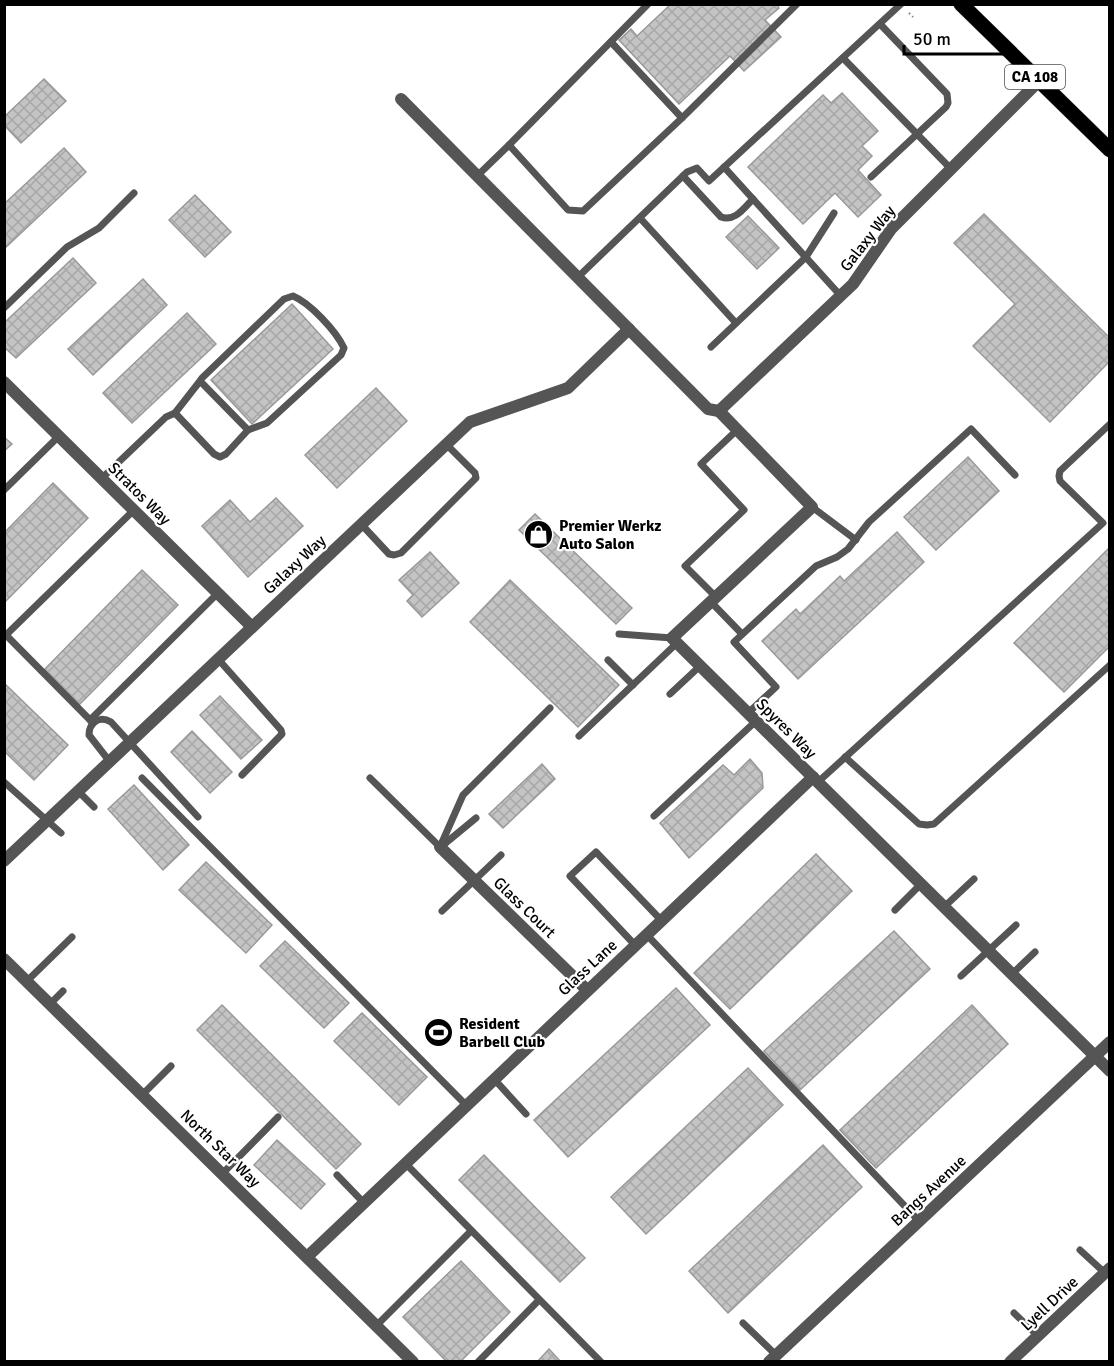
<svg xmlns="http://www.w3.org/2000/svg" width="1114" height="1366" font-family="Signika,sans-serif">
<defs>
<pattern id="building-cross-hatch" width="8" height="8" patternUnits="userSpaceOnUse" patternTransform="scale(1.5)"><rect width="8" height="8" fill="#c4c4c4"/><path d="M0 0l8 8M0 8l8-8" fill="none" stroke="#a7a7a7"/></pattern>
</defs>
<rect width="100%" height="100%" fill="#fff"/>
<g fill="url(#building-cross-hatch)" stroke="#999" stroke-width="1.5">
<polygon points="671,4 777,4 779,8 765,20 781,37 744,71 730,56 679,104 619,40 631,29 637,36"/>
<polygon points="44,79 66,101 21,143 4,125 4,117"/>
<polygon points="842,93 878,131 862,146 872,156 858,170 881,195 858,217 835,193 803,224 748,167 823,95 831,103"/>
<polygon points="64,148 86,172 4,249 4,204"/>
<polygon points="195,195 231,232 205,257 169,220"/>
<polygon points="984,214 1110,338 1110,361 1050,422 973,346 1015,304 954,243"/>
<polygon points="748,216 779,248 757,269 726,237"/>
<polygon points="73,258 96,283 16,358 4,347 4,323"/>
<polygon points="143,279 167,305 93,375 68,349"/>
<polygon points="292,304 333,349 252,424 211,380"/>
<polygon points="187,313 216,344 132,423 103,393"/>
<polygon points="376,388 407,421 337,488 305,455"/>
<polygon points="4,437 12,444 4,451"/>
<polygon points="968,457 999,491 936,550 904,517"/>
<polygon points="53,483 88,518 4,603 4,533"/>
<polygon points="276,498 303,526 248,577 202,526 230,500 250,522"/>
<polygon points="535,514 632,608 616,624 519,530"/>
<polygon points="897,532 924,562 798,679 762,641 796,609 800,614 840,576 844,581"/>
<polygon points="1110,547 1110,646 1064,692 1014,643"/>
<polygon points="430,552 459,583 422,617 407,601 413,595 399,580"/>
<polygon points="142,570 178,605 79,705 44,670"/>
<polygon points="510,580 619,685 578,727 470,622"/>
<polygon points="4,683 68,745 34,780 4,751"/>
<polygon points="220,696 262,740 241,759 200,715"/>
<polygon points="192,731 232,772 210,793 171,752"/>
<polygon points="750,759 762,773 763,788 689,858 660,823 723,765 734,775"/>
<polygon points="542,764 555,779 503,828 489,814"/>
<polygon points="134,785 189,845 163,870 108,809"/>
<polygon points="816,854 852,891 730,1009 694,973"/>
<polygon points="206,862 272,925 246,953 179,890"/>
<polygon points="894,931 930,969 800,1090 764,1051"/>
<polygon points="285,941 349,1003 324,1028 260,966"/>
<polygon points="676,988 710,1025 568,1157 534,1120"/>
<polygon points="222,1005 361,1144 336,1169 197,1030"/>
<polygon points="972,1005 1008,1044 876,1168 840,1130"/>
<polygon points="362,1013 427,1077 399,1105 334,1041"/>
<polygon points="748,1068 783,1105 646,1234 611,1197"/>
<polygon points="277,1140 325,1184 301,1209 254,1165"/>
<polygon points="823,1145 862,1187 728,1313 689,1271"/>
<polygon points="484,1155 585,1258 560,1282 459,1180"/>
<polygon points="461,1261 510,1312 460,1362 447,1362 403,1317"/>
<polygon points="549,1349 561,1362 537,1362"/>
</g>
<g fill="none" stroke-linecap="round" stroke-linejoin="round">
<defs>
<polyline id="primary" points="961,4 1110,150"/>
</defs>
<use href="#primary" stroke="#dbdbdb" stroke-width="16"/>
<polyline stroke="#777" stroke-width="2" stroke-dasharray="1.5 3" stroke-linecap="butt" points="909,13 913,17"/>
<g stroke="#555" stroke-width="7">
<polyline points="611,42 682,118"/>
<polyline points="843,58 951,169"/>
<polyline points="509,145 648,4"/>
<polyline points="724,167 840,295"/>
<polyline points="477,176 509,145 568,210 583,211 682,118 797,4"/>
<path d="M 683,176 L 721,217 C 735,222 744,208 753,199"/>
<polyline points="871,177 946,107 948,103 947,94 880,24"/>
<polyline points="640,218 736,323"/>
<polyline points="578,277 687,172 697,168 709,181 901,4"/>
<polyline points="4,308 67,247 99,228 134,193"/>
<polyline points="711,347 806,257 834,213"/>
<path d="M 175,413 L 200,381 L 202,378 L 284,299 L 293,296 C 310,303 336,331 344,348 L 341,355 L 267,423 L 248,430 L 200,381"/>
<polyline points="102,478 166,417 175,413 214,454 220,457 226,454 248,430"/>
<polyline points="4,490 59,436"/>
<polyline points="812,507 856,540"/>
<polyline points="361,524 389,554 394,555 401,553 476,478 475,473 446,444"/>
<polyline points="716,597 685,566 744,510 701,464 737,430"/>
<polyline points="711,602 742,634"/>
<polyline points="4,633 93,723"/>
<polyline points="619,634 672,638"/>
<polyline points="6,635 134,510"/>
<polyline points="218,659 281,730 282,734 242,775"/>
<polyline points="608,660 633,685"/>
<polyline points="670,694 700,666"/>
<polyline points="748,713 776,687 734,642 816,566 837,557 848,549 869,522 971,429 1015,475"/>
<polyline points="90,720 218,593"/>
<polyline points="579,736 677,643"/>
<polyline points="845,757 919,824 927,825 934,824 1110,665"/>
<path d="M 110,762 L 89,735 C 89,723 99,715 111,722 L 198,817"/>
<polyline points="142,778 466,1105"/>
<polyline points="370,778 440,847"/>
<polyline points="4,782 61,833"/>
<polyline points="818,782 1103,523 1060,481 1059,476 1060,471 1110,424"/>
<polyline points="78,791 94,807"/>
<polyline points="654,816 756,721"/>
<polyline points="442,846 476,818"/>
<polyline points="440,847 463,795 550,708"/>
<polyline points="944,907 974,879"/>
<polyline points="895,910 921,884"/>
<polyline points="442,911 501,855"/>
<polyline points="646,934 919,1221"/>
<polyline points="635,945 570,876 596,852 661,920"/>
<polyline points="1012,974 1035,952"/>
<polyline points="961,976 1016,925"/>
<polyline points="27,981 72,937"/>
<polyline points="50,1004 63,991"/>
<polyline points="494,1079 526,1114"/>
<polyline points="142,1095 171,1066"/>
<polyline points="405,1163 601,1362"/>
<polyline points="223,1173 278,1117"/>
<polyline points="337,1175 364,1203"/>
<polyline points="1080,1250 1105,1273"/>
<polyline points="1014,1313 1038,1336"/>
<polyline points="743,1323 776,1355"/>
<polyline points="377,1325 471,1231"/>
<polyline points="478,1362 539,1300"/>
</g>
<g stroke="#555" stroke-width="12">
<polyline points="401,99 708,409 719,411"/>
<polyline points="4,382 252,627"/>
<polyline points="719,411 812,507 672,638 1110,1071"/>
<polyline points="719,411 853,284 891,229 1039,81"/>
<polyline points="440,847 587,990"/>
<polyline points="4,861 470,422 568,388 629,329"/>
<polyline points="4,959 413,1362"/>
<polyline points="308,1256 813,777"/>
<polyline points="769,1362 1110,1042"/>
<polyline points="1010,1362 1110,1268"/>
</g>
<use href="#primary" stroke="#000" stroke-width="15"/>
</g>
<defs>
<symbol id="shop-disc" viewBox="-11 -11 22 22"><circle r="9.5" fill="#000" stroke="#fff"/><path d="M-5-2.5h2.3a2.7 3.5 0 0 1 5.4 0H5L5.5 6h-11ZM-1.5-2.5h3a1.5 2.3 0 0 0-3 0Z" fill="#fff"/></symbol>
<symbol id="stadium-disc" viewBox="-11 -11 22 22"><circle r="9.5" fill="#000" stroke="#fff"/><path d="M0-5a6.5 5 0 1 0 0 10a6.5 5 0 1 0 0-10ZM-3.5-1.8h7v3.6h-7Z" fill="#fff"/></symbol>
</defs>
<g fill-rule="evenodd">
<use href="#shop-disc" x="522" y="518" width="33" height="33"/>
<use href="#stadium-disc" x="422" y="1016" width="33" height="33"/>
</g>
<g text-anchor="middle" stroke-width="4.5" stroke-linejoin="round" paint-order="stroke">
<rect fill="#fff" stroke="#4c4c4c" stroke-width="1.5" x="1005" y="65" width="60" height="24" rx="4.5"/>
<g font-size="15" font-weight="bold" fill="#000">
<text x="1035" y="82">CA 108</text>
</g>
<g font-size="16" fill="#000" stroke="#fff">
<text transform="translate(867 238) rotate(-52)" y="6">Galaxy Way</text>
<text transform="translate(140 493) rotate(45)" y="6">Stratos Way</text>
<text transform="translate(294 564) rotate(-43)" y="6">Galaxy Way</text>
<text transform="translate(787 728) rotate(45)" y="6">Spyres Way</text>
<text transform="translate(525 907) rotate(44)" y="6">Glass Court</text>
<text transform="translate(587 967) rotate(-43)" y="6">Glass Lane</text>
<text transform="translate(221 1148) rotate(44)" y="6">North Star Way</text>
<text transform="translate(928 1190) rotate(-43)" y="6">Bangs Avenue</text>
<text transform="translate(1049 1303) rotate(-43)" y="6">Lyell Drive</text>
</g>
<g font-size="16" font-weight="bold" fill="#000" stroke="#fff" text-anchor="start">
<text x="559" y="531">Premier Werkz<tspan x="559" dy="18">Auto Salon</tspan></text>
<text x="459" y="1029">Resident<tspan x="459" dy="18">Barbell Club</tspan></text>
</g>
</g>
<rect width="1114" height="1366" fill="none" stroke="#000000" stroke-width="12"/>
<path d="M904 45v9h99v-9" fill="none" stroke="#000000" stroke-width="3"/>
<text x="913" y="45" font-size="18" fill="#000000" stroke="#ffffff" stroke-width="4.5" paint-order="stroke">50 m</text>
</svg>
